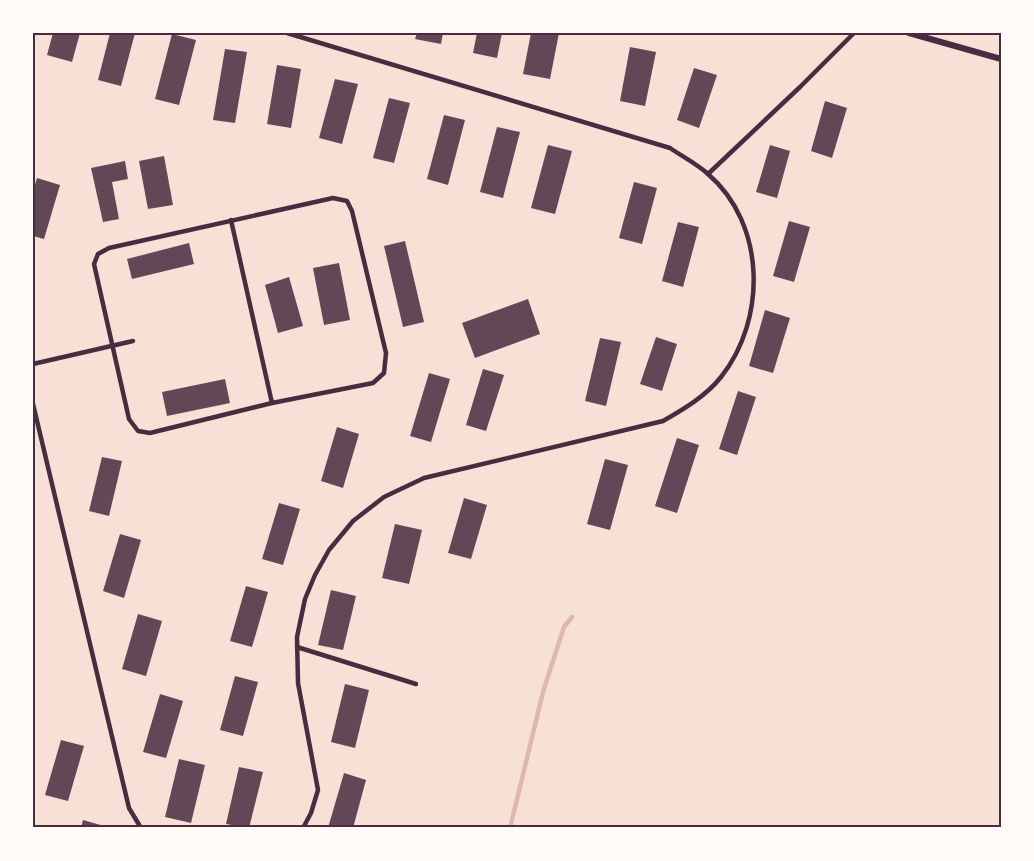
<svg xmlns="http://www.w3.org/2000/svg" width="1034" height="861" font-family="'Archivo Narrow',sans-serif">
<rect width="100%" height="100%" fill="#f7e1d7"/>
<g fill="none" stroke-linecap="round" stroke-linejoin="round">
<polyline stroke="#dcb8b0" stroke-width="4.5" points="510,828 543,692 564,627 572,617"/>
</g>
<g fill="#644757">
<polygon points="53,33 80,33 72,62 47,55"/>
<polygon points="110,33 135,33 121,86 98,80"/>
<polygon points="417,33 443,33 441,44 415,39"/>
<polygon points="477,33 502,33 497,58 473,53"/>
<polygon points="531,33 559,33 550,79 523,74"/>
<polygon points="172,34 196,40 179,105 155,99"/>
<polygon points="630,47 656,52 645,106 620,101"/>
<polygon points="225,49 247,52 235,123 213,120"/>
<polygon points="277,65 301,69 291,128 267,124"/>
<polygon points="694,68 717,75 699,128 677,120"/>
<polygon points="335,79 358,84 342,144 319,138"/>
<polygon points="389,98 410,103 394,163 373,158"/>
<polygon points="825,101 847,108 832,158 811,151"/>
<polygon points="444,115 465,120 448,185 427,179"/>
<polygon points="497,127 520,132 503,198 480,192"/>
<polygon points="548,145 572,151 555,214 531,208"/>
<polygon points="770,145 790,151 777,198 756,192"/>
<polygon points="164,156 173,205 148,209 139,161"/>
<polygon points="125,161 128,179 112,182 119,219 103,222 91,168"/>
<polygon points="37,178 60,185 44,239 33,236 33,191"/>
<polygon points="634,182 657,188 642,244 619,238"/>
<polygon points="789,221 810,227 794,282 773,276"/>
<polygon points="678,222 699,227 683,287 662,281"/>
<polygon points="405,241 424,322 403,327 384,246"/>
<polygon points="189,243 194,264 132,279 127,259"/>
<polygon points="339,263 350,320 324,325 313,268"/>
<polygon points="289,277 303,326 278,333 265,285"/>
<polygon points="528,299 540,334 475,358 462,323"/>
<polygon points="765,310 790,318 773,373 749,366"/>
<polygon points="656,337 677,344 662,391 640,384"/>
<polygon points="600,338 621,342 606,406 585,401"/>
<polygon points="483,369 504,375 486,431 466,425"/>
<polygon points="429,373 450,379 431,442 410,436"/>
<polygon points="225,379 230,403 167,416 162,392"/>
<polygon points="738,391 756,397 737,455 719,449"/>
<polygon points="337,427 359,434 343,488 321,481"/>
<polygon points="677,438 699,445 677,513 655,506"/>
<polygon points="102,457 122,461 109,516 89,511"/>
<polygon points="605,459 628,465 610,530 587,524"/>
<polygon points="464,498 487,505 471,559 448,553"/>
<polygon points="279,503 300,509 283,565 262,559"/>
<polygon points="395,524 422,530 409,584 382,578"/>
<polygon points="120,534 141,540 124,598 103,591"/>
<polygon points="246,586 268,592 252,647 230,641"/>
<polygon points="331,590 356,596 343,650 318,645"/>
<polygon points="138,614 162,621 146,676 122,669"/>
<polygon points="235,676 258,682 243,736 220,730"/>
<polygon points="345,684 369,690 355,748 331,742"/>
<polygon points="160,694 183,701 166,758 143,752"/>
<polygon points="61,740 84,746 68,801 45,795"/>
<polygon points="179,759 205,765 191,823 165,817"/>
<polygon points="239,767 263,772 249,828 226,824"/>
<polygon points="344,773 366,780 353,828 328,828"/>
<polygon points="83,820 104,826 103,828 81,828"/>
</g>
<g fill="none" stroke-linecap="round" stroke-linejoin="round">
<g stroke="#4a2c40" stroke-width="4.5">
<path d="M 287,33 L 670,148 C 683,157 697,164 708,174 C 766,224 767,319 721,377 C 706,396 684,409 663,421 L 424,478 L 384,497 L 353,521 L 329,550 L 315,575 L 305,599 L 297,637 L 298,683 L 318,790 L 311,813 L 303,828"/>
<polyline points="708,174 800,87 854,33"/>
<polygon points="333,198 347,201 352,211 386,353 384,373 373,383 272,403 150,433 138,431 129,419 94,264 98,254 109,248"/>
<polyline points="231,220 272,403"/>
<polyline points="33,364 133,341"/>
<polyline points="33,404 129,808 141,828"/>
<polyline points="297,647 416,684"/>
</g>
<polyline stroke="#4a2c40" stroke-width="6" points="909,33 1001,59"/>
</g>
<rect width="1034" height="861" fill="none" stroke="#fffaf5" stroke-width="69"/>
<rect x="34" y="34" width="966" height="792" fill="none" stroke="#4a2c40" stroke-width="2"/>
</svg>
